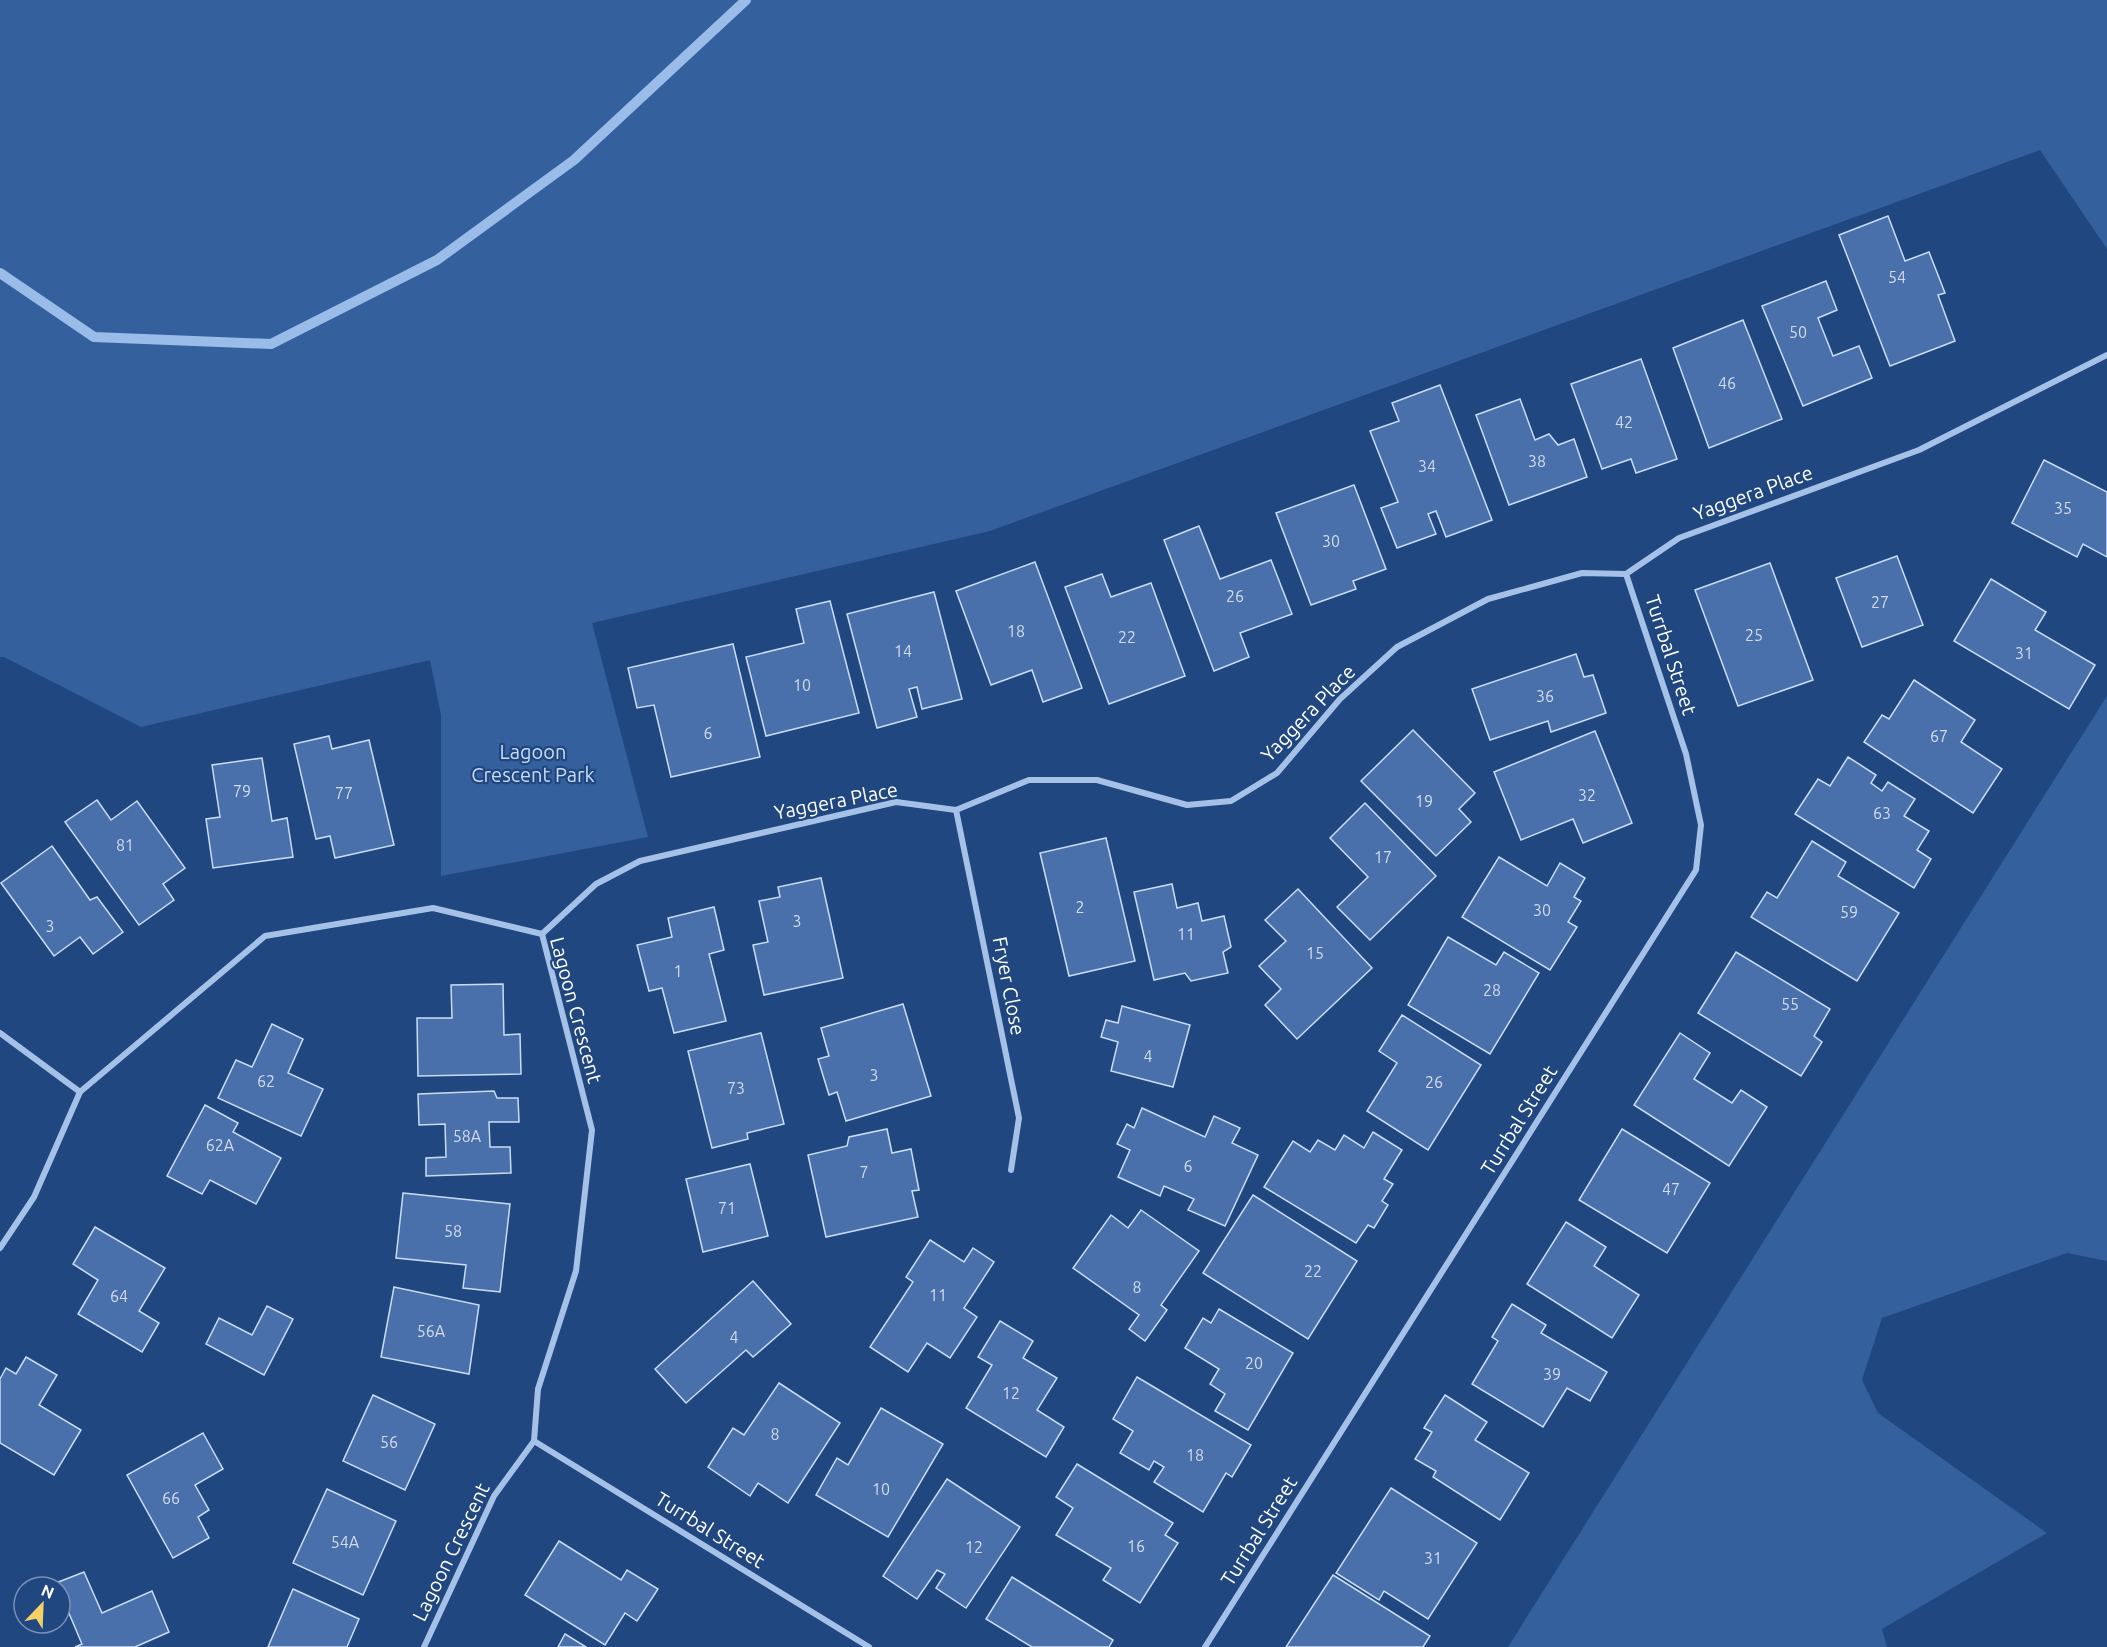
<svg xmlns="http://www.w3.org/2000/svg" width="2107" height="1647" font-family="Ubuntu,sans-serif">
<rect width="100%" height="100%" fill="#204780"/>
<g fill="#34609e">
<polygon points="0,0 2107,0 2107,249 2040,150 990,531 592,623 648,837 441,876 441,715 430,660 141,727 4,657 0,657"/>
<polygon points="2107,696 2107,1261 2067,1253 1882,1318 1862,1380 1878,1413 2047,1533 1882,1629 1887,1647 1508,1647"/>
</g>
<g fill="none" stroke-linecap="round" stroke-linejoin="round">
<polyline stroke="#99bce9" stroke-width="10" points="0,273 94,337 271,344 437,260 574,160 746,0"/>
</g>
<g fill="#4970aa" stroke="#c9dcf6" stroke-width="1.5">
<polygon points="1888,216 1905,261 1929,252 1945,293 1938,295 1955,341 1890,366 1839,235"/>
<polygon points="1826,281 1837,310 1818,318 1833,356 1859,346 1872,378 1803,406 1762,306"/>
<polygon points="1743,320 1782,419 1709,448 1673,348"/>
<polygon points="1641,359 1677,459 1636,473 1631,459 1602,469 1571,384"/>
<polygon points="1440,385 1492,520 1446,537 1436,511 1428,514 1436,534 1397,548 1381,508 1398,502 1370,431 1399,421 1392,403"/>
<polygon points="1520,399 1535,440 1549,434 1558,445 1574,439 1587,477 1509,505 1476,415"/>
<polygon points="2044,460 2107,492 2107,557 2083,544 2077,557 2012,523"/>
<polygon points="1354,485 1386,569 1353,581 1356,589 1311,605 1276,513"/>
<polygon points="1199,526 1220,579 1271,560 1292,614 1240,633 1249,657 1214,671 1164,540"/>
<polygon points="1897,556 1923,625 1862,647 1836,578"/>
<polygon points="1035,562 1082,688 1043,702 1032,670 991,685 956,591"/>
<polygon points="1770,563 1813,680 1738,706 1695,590"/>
<polygon points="1102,574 1111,597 1151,583 1185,676 1109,704 1065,587"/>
<polygon points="1991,579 2046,612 2035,630 2095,665 2069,709 1954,641"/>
<polygon points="934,592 962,699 922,709 917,687 909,689 917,717 877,728 847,614"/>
<polygon points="830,601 859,713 766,736 746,657 804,643 796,609"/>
<polygon points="733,644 760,757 671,777 654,705 637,708 628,668"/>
<polygon points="1576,654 1584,677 1593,675 1606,713 1551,732 1548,721 1490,740 1472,689"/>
<polygon points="1914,680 1975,720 1961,742 2002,769 1973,813 1864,742 1882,715 1889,719"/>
<polygon points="1413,730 1475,793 1459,809 1471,822 1436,856 1361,781"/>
<polygon points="1595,731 1632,823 1583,843 1573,819 1521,840 1494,772"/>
<polygon points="329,736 332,749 369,740 394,845 335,858 330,836 316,839 294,744"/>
<polygon points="1848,757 1876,775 1871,783 1882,791 1888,782 1915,799 1904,816 1929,831 1917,850 1931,859 1914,888 1795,814 1818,779 1830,786"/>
<polygon points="262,758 272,821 287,818 293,857 213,868 206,819 220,817 212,765"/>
<polygon points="97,800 111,820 137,801 185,868 163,884 174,900 139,925 65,822"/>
<polygon points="1365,803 1436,876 1370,940 1337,907 1368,877 1330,838"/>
<polygon points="1106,838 1135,961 1069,976 1040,853"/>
<polygon points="1812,841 1846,862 1838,876 1899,913 1857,981 1751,917 1767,892 1777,898"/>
<polygon points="52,846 90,900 97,897 123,932 93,954 80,937 54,956 1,883"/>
<polygon points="1499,857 1547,886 1560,863 1585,878 1574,897 1581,901 1568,922 1577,927 1550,970 1462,917"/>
<polygon points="821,878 843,978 764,995 753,945 768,942 759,901 780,897 778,887"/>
<polygon points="1172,884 1177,908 1198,903 1202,921 1224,916 1231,947 1223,952 1228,973 1191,981 1185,973 1154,980 1134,892"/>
<polygon points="1298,889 1372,968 1297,1039 1265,1005 1281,989 1259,966 1286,941 1265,920"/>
<polygon points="714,907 724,950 709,954 726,1021 674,1033 662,988 649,991 637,945 672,937 668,918"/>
<polygon points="1448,937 1496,965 1504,952 1539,973 1490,1054 1408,1005"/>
<polygon points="1736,952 1830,1009 1814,1036 1822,1042 1801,1076 1698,1013"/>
<polygon points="503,984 504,1035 520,1034 521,1074 418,1076 417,1018 452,1018 451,985"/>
<polygon points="903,1004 931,1096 846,1121 837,1092 829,1095 818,1059 829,1056 821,1028"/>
<polygon points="1122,1006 1190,1025 1173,1087 1111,1071 1118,1042 1101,1037 1106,1020 1118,1023"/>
<polygon points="1402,1015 1481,1065 1428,1150 1367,1111 1397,1063 1379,1051"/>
<polygon points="272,1024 303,1039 288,1073 323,1089 301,1136 218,1098 236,1060 252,1067"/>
<polygon points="761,1033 784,1124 747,1133 748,1139 712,1148 688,1051"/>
<polygon points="1680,1033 1710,1053 1694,1079 1732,1103 1741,1090 1767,1107 1729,1166 1634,1105"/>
<polygon points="494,1091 497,1098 518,1098 519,1122 489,1122 490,1147 510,1147 511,1173 426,1176 426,1158 446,1157 445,1124 419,1125 418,1094"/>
<polygon points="205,1105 238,1123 233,1132 281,1158 256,1204 210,1180 202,1194 167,1176"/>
<polygon points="1142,1108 1205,1137 1214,1116 1240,1128 1232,1143 1258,1155 1225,1226 1188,1210 1194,1199 1164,1186 1160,1196 1118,1177 1130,1150 1117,1144 1127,1124 1134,1128"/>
<polygon points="887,1129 892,1153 911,1149 919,1190 912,1191 918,1217 826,1237 808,1155 847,1146 849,1137"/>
<polygon points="1622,1129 1710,1183 1667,1253 1579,1200"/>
<polygon points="1373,1132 1402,1150 1384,1179 1393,1184 1382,1201 1388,1205 1374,1228 1368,1225 1356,1243 1264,1187 1293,1141 1310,1152 1318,1140 1335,1150 1344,1135 1364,1148"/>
<polygon points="750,1164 768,1236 703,1252 686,1179"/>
<polygon points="403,1193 510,1204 500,1292 463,1288 466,1265 396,1258"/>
<polygon points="1253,1195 1357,1261 1308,1339 1203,1273"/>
<polygon points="1141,1210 1199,1251 1161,1305 1167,1310 1145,1341 1129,1329 1139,1315 1073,1268 1111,1215 1128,1228"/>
<polygon points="1566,1222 1606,1247 1594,1266 1639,1295 1612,1338 1527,1284"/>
<polygon points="95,1227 165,1268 139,1311 159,1323 142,1352 78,1314 98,1280 73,1264"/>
<polygon points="930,1240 964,1262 973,1248 994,1262 964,1308 977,1317 950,1358 927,1343 908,1372 870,1347 913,1282 906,1277"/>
<polygon points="753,1281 791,1324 753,1357 746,1350 686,1403 655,1369"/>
<polygon points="394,1287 479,1305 469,1374 381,1357"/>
<polygon points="1512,1304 1546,1325 1541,1333 1607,1372 1590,1401 1567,1388 1543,1427 1472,1384 1498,1341 1492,1337"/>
<polygon points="267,1306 293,1319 264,1375 206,1344 219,1318 252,1335"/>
<polygon points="1219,1309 1293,1353 1248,1430 1215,1411 1225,1394 1210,1384 1219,1369 1185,1348 1203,1318 1211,1323"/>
<polygon points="1000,1321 1033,1341 1023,1358 1057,1378 1037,1410 1064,1427 1046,1457 966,1408 992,1365 978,1357"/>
<polygon points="26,1357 57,1375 39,1405 81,1430 54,1475 0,1443 0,1379 6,1368 16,1374"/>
<polygon points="1137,1377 1251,1445 1232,1477 1226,1473 1203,1512 1154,1482 1164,1467 1154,1461 1149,1470 1120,1453 1133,1431 1113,1419"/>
<polygon points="779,1383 840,1423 788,1503 758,1483 750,1496 708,1467 733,1428 744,1435"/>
<polygon points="373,1395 435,1424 405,1490 343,1461"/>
<polygon points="1445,1395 1487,1422 1475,1440 1529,1473 1500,1520 1433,1477 1436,1471 1415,1459 1432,1432 1424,1428"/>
<polygon points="881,1408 943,1444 888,1537 816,1495 837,1458 848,1465"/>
<polygon points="203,1433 223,1469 195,1485 209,1510 198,1517 209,1538 173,1558 127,1475"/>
<polygon points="1077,1464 1173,1523 1165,1535 1178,1543 1140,1603 1103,1580 1111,1568 1056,1535 1073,1508 1056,1497"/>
<polygon points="947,1479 1020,1527 966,1608 936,1588 945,1574 937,1570 917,1599 883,1576"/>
<polygon points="1391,1488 1477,1543 1428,1619 1384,1591 1379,1600 1336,1573"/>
<polygon points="327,1489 396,1521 363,1595 293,1563"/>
<polygon points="559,1541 621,1580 627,1570 658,1589 637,1621 625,1613 605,1645 525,1595"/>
<polygon points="84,1572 102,1613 152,1591 169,1632 135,1647 75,1647 82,1644 60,1592 60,1587 58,1587 56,1583"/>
<polygon points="1333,1575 1430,1636 1423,1647 1286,1647"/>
<polygon points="1012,1577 1113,1640 1109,1647 1032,1647 986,1619"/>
<polygon points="293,1589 359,1619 347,1647 268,1647"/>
<polygon points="565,1634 586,1647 558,1647"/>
</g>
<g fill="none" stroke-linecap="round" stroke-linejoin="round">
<g stroke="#a5c1e8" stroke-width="6">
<polyline points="956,810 1019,1118 1011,1170"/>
<polyline points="542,934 596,884 640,861 896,802 956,810 1029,780 1097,780 1187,805 1231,801 1277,773 1340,699 1397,647 1488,599 1582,573 1626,574 1679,538 1919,450 2107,355"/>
<polyline points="0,1033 80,1092"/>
<polyline points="0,1248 34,1197 80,1092 265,936 433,908 542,934 592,1130 576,1271 538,1389 534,1441 494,1496 424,1647"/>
<polyline points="534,1441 869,1647"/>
<polyline points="1205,1647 1696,870 1701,825 1686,754 1626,574"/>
</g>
</g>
<g text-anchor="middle" stroke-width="4.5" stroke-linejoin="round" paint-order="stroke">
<g font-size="16" fill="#d2dbea">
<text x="1897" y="283">54</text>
<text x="1798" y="338">50</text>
<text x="1727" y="389">46</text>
<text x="1624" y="428">42</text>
<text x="1537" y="467">38</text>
<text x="1427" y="472">34</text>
<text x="2063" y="514">35</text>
<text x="1331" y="547">30</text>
<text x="1235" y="602">26</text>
<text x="1880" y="608">27</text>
<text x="1016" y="637">18</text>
<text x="1754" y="641">25</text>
<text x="1127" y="643">22</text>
<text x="903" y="657">14</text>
<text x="2024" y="659">31</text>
<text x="802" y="691">10</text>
<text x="1545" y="702">36</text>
<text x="708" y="739">6</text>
<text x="1939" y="742">67</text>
<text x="242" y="797">79</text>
<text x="344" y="799">77</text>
<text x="1587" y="801">32</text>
<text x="1424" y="807">19</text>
<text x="1882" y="819">63</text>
<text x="125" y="851">81</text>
<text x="1383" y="863">17</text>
<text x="1080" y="913">2</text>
<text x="1542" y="916">30</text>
<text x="1849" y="918">59</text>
<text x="797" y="927">3</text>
<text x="50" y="932">3</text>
<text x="1186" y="940">11</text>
<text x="1315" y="959">15</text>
<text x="678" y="977">1</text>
<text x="1492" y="996">28</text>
<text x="1790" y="1010">55</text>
<text x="1148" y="1062">4</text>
<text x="874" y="1081">3</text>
<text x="266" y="1087">62</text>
<text x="1434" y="1088">26</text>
<text x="736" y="1094">73</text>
<text x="467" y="1142">58A</text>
<text x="220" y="1151">62A</text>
<text x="1188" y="1172">6</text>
<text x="864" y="1178">7</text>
<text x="1671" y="1195">47</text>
<text x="727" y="1214">71</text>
<text x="453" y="1237">58</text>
<text x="1313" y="1277">22</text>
<text x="1137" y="1293">8</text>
<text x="938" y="1301">11</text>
<text x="119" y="1302">64</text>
<text x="431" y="1337">56A</text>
<text x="734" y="1343">4</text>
<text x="1254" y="1369">20</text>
<text x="1552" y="1380">39</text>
<text x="1011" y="1399">12</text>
<text x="775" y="1440">8</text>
<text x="389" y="1448">56</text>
<text x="1195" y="1461">18</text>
<text x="881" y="1495">10</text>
<text x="171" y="1504">66</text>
<text x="345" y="1548">54A</text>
<text x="1136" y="1552">16</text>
<text x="974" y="1553">12</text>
<text x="1433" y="1564">31</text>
</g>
<g font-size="20" fill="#fff" stroke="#204780">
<text transform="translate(1753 493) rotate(-20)" y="7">Yaggera Place</text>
<text transform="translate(1671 655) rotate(72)" y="7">Turrbal Street</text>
<text transform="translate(1308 713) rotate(-46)" y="7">Yaggera Place</text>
<text transform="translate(836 801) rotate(-11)" y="7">Yaggera Place</text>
<text transform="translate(1009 986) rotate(79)" y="7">Fryer Close</text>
<text transform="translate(576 1010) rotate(75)" y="7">Lagoon Crescent</text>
<text transform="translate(1519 1120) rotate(-58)" y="7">Turrbal Street</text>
<text transform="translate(710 1530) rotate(32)" y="7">Turrbal Street</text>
<text transform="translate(1259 1531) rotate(-58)" y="7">Turrbal Street</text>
<text transform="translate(451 1552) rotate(-64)" y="7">Lagoon Crescent</text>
</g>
<g font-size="20" fill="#c9dcf6" stroke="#204780">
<text x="533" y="759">Lagoon<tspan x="533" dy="23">Crescent Park</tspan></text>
</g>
</g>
<g transform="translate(42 1605) rotate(23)"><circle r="28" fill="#204780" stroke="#7991b3" stroke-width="1.5"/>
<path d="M0-4.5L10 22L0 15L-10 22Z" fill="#f5d066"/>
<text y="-9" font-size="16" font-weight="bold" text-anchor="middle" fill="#ffffff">N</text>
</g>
</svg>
